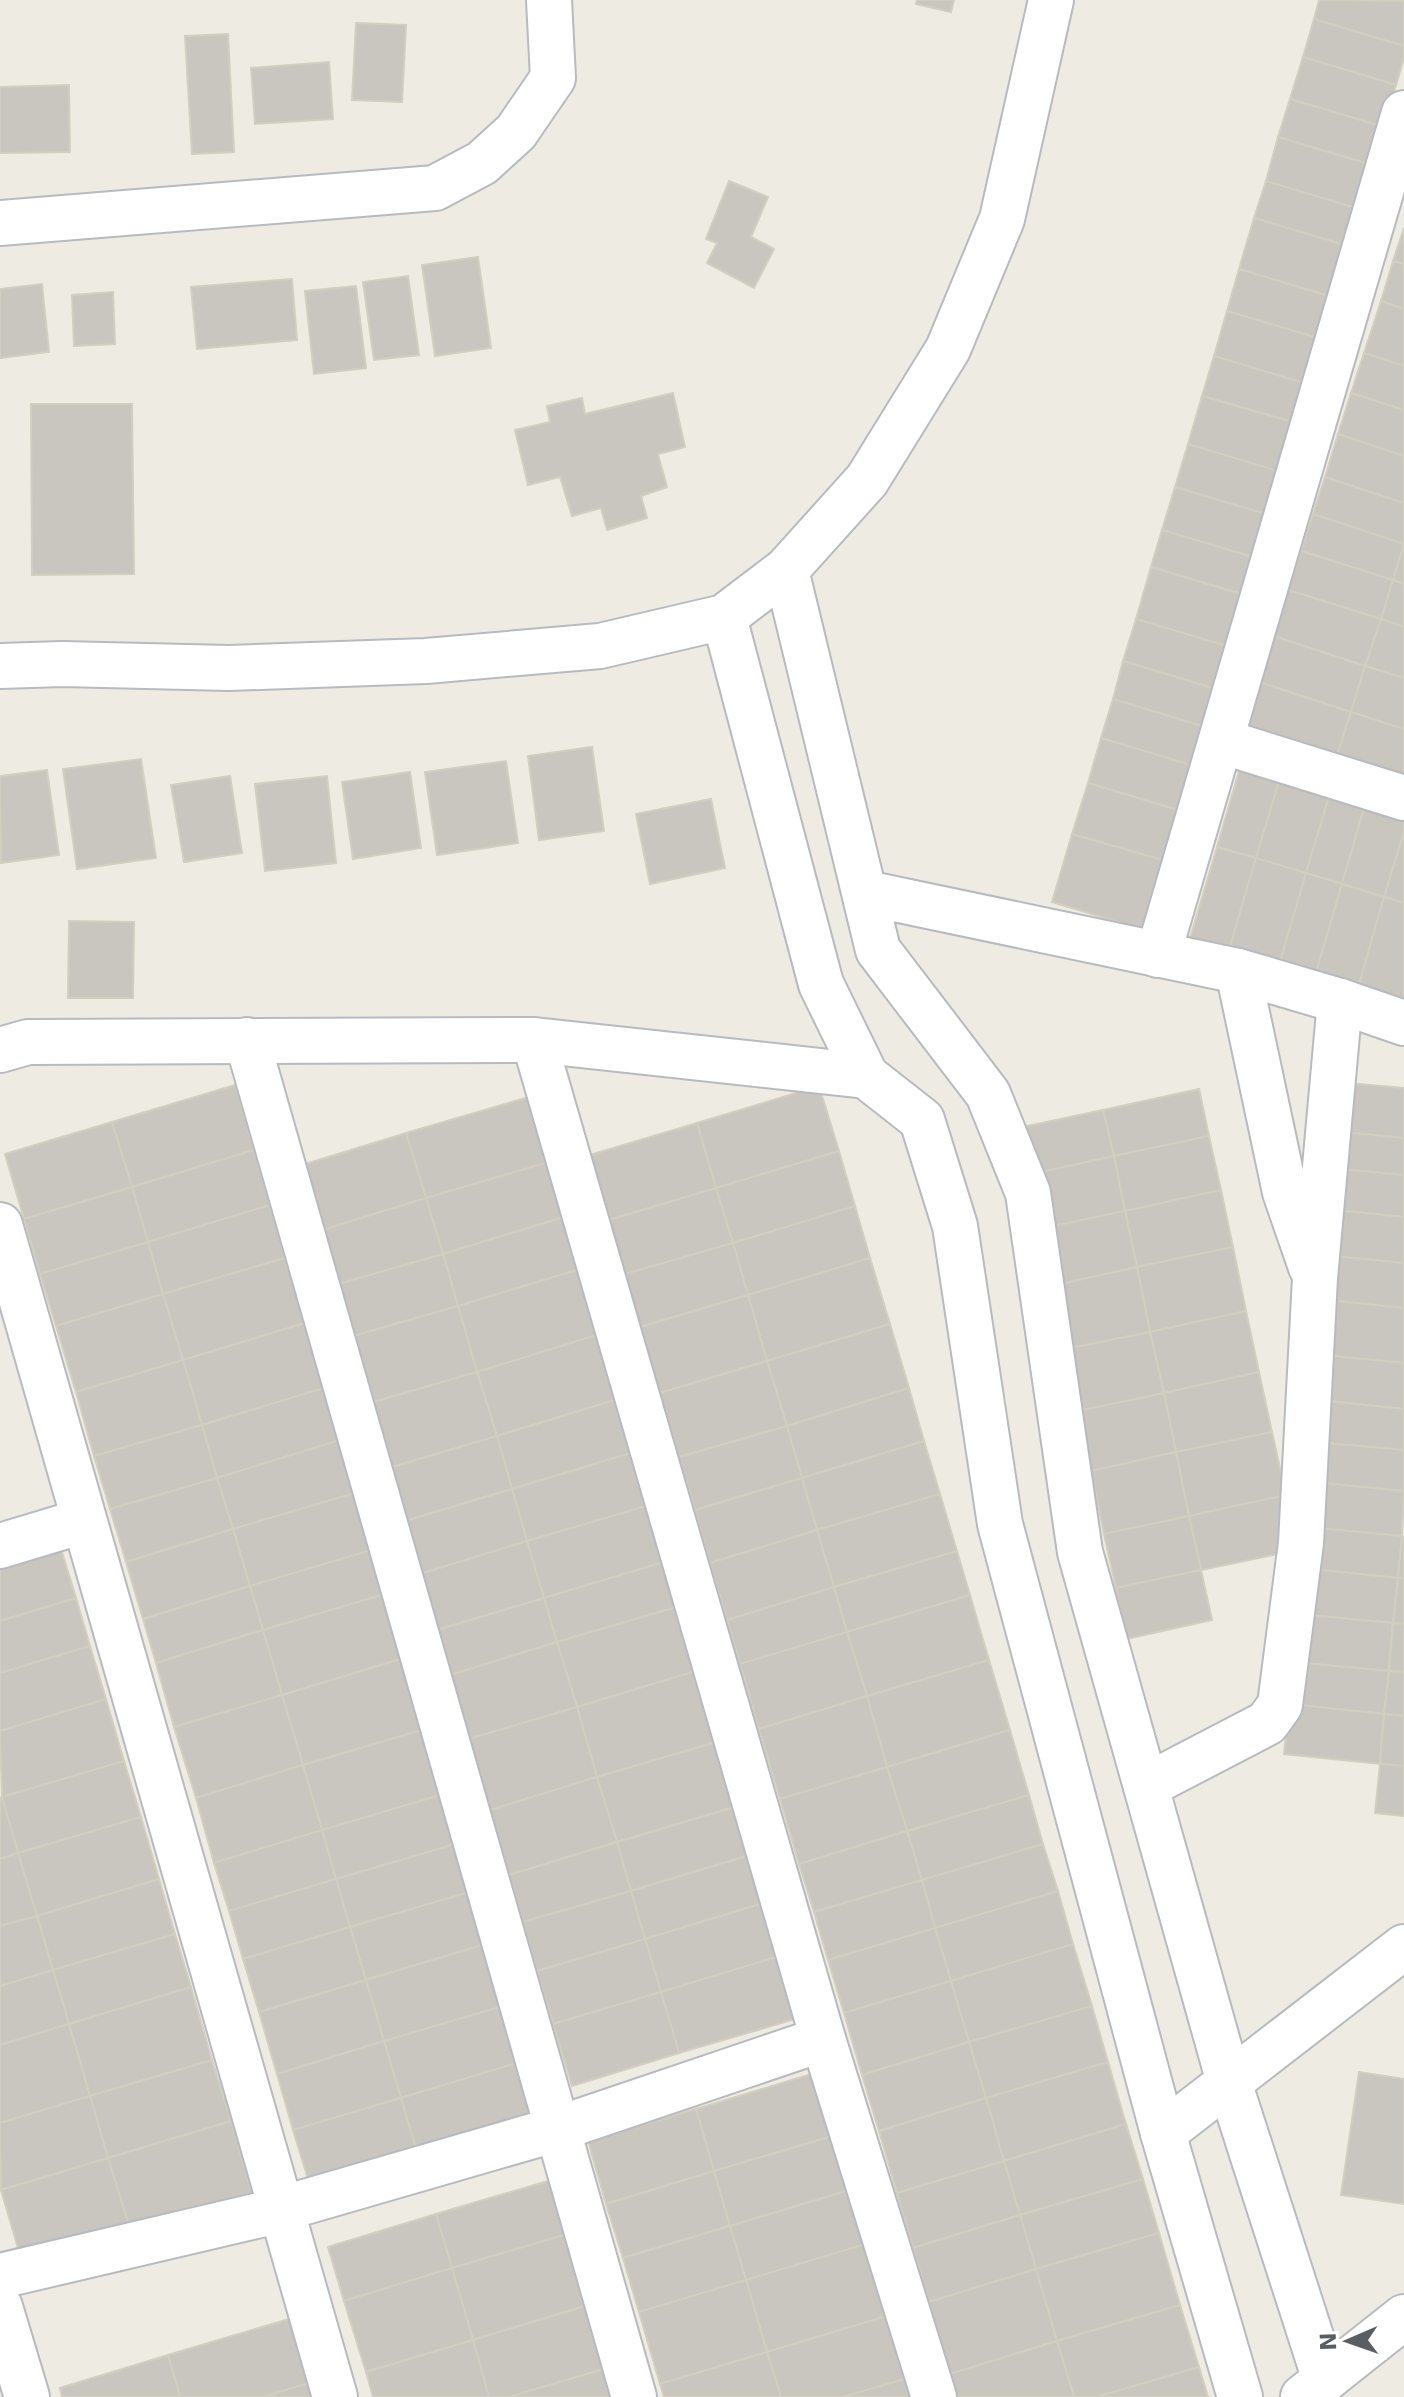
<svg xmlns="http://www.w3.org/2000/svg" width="1404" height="2397" font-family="'DejaVu Sans',sans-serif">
<rect width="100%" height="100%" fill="#eeece2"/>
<g fill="#c8c6bf" stroke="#d2cec0" stroke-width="2">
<polygon points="917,0 954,0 951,12 916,4"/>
<polygon points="1319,0 1404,1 1404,46 1314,19"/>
<polygon points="1314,19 1404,46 1404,58 1396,85 1303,57"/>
<polygon points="356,23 406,25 402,102 352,100"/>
<polygon points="228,34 234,152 192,154 185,36"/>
<polygon points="1303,57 1396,85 1384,127 1290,99"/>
<polygon points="329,62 333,119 255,124 251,68"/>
<polygon points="69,85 70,152 0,153 0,87"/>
<polygon points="1290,99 1384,127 1372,165 1278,137"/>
<polygon points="1278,137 1372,165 1359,209 1266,181"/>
<polygon points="729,181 768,197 751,237 774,249 754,288 707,263 717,243 706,239"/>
<polygon points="1266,181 1359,209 1348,246 1254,218"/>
<polygon points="1254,218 1348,246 1332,297 1239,269"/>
<polygon points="1404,228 1404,264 1393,261"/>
<polygon points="478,257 491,348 435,356 422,265"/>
<polygon points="1393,261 1404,264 1404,309 1381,301"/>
<polygon points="1239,269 1332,297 1321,339 1227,311"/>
<polygon points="408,276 419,355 374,360 363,282"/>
<polygon points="292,279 297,340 197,349 191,287"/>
<polygon points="42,284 49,352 0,358 0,289"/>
<polygon points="356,286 366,368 314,374 305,291"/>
<polygon points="113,292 115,344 74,346 72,295"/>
<polygon points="1381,301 1404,309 1404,366 1364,353"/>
<polygon points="1227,311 1321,339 1307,384 1214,356"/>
<polygon points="1364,353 1404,366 1404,410 1351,393"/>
<polygon points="1214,356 1307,384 1296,423 1202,396"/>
<polygon points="673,393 685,447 658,454 667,487 641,496 647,518 607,530 601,508 572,516 560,477 528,485 515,430 550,422 547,406 582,398 585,414"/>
<polygon points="1351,393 1404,410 1404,456 1338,434"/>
<polygon points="1202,396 1296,423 1281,472 1188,444"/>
<polygon points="31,404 132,404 134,574 32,575"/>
<polygon points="1338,434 1404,456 1404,503 1325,477"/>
<polygon points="1188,444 1281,472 1269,515 1175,487"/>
<polygon points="1325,477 1404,503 1404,544 1313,514"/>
<polygon points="1175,487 1269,515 1256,558 1162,530"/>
<polygon points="1313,514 1404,544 1393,580 1301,551"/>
<polygon points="1162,530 1256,558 1244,595 1151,567"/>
<polygon points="1404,544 1404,584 1393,580"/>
<polygon points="1301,551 1393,580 1381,619 1288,590"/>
<polygon points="1151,567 1244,595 1230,647 1136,619"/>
<polygon points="1393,580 1404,584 1404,627 1381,619"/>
<polygon points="1288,590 1381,619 1365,666 1274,636"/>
<polygon points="1136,619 1230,647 1216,689 1123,661"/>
<polygon points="1381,619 1404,627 1404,678 1365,666"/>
<polygon points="1274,636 1365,666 1351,712 1259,682"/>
<polygon points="1123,661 1216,689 1205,727 1113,699"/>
<polygon points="1365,666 1404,678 1404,729 1351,712"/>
<polygon points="1259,682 1351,712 1334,765 1242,735"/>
<polygon points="1113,699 1205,727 1194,766 1101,738"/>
<polygon points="1351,712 1404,729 1404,787 1334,765"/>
<polygon points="1101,738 1194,766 1181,811 1088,783"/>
<polygon points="592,747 604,831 539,840 528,756"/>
<polygon points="141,759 156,858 77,869 63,769"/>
<polygon points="506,761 518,843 437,855 425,772"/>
<polygon points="1241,764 1281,775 1256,858 1217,847"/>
<polygon points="47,770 59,855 1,863 0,776"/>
<polygon points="410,772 421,848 353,859 342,782"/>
<polygon points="1281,775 1331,790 1306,873 1256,858"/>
<polygon points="230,776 242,853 184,862 171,785"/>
<polygon points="327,776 336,863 265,871 255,784"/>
<polygon points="1088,783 1181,811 1166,861 1072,834"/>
<polygon points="1331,790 1366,801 1342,884 1306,873"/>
<polygon points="711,799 725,868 650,884 636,814"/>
<polygon points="1366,801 1404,812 1404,832 1384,897 1342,884"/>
<polygon points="1404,832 1404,903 1384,897"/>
<polygon points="1072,834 1166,861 1145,930 1052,902"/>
<polygon points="1217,847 1256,858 1227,957 1188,945"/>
<polygon points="1256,858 1306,873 1277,972 1227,957"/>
<polygon points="1306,873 1342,884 1313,983 1277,972"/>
<polygon points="1342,884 1384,897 1356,995 1313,983"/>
<polygon points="1384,897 1404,903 1404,998 1401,1009 1356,995"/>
<polygon points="69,921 134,922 133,998 68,998"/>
<polygon points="1348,1083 1404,1088 1404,1138 1343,1132"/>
<polygon points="235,1085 254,1150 132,1187 112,1122"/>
<polygon points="819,1086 839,1151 716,1188 697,1123"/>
<polygon points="1199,1089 1209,1136 1114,1156 1103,1110"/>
<polygon points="529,1097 549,1162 426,1198 406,1133"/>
<polygon points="1103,1110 1114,1156 1028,1175 1018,1128"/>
<polygon points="112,1122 132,1187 24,1219 5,1154"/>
<polygon points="697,1123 716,1188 609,1220 590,1155"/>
<polygon points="1343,1132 1404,1138 1404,1175 1341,1169"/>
<polygon points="406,1133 426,1198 319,1231 299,1166"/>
<polygon points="1209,1136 1221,1190 1125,1211 1114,1156"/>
<polygon points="254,1150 270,1205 148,1242 132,1187"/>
<polygon points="839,1151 855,1206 733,1243 716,1188"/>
<polygon points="1114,1156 1125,1211 1040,1229 1028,1175"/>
<polygon points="549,1162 564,1217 443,1254 426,1198"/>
<polygon points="1341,1169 1404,1175 1404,1217 1336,1210"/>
<polygon points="132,1187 148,1242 40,1274 24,1219"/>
<polygon points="716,1188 733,1243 625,1274 609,1220"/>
<polygon points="1221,1190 1233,1247 1137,1267 1125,1211"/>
<polygon points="426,1198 443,1254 335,1285 319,1231"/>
<polygon points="270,1205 285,1258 163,1294 148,1242"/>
<polygon points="855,1206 870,1258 748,1295 733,1243"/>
<polygon points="1336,1210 1404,1217 1404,1263 1332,1256"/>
<polygon points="1125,1211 1137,1267 1052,1286 1040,1229"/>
<polygon points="564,1217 580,1269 458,1306 443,1254"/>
<polygon points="148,1242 163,1294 56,1326 40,1274"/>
<polygon points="733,1243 748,1295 640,1327 625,1274"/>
<polygon points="1233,1247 1246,1311 1150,1332 1137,1267"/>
<polygon points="443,1254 458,1306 350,1337 335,1285"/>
<polygon points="1332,1256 1404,1263 1404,1308 1328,1300"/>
<polygon points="285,1258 305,1323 183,1360 163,1294"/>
<polygon points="870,1258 890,1324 767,1361 748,1295"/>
<polygon points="1137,1267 1150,1332 1065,1349 1052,1286"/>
<polygon points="580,1269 600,1334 477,1372 458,1306"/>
<polygon points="163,1294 183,1360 76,1392 56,1326"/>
<polygon points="748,1295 767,1361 660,1393 640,1327"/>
<polygon points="1328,1300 1404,1308 1404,1363 1323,1355"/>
<polygon points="458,1306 477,1372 370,1403 350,1337"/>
<polygon points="1246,1311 1259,1372 1164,1393 1150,1332"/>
<polygon points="305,1323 324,1388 202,1425 183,1360"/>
<polygon points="890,1324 909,1388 787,1426 767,1361"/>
<polygon points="1150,1332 1164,1393 1078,1411 1065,1349"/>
<polygon points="600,1334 618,1399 497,1436 477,1372"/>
<polygon points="1323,1355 1404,1363 1404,1409 1318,1400"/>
<polygon points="183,1360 202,1425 94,1456 76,1392"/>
<polygon points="767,1361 787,1426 679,1457 660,1393"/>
<polygon points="477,1372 497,1436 389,1468 370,1403"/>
<polygon points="1259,1372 1272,1432 1176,1452 1164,1393"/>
<polygon points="324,1388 340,1440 217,1478 202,1425"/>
<polygon points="909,1388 924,1441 802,1478 787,1426"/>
<polygon points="1164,1393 1176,1452 1091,1471 1078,1411"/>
<polygon points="618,1399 634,1452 512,1489 497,1436"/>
<polygon points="1318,1400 1404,1409 1404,1450 1314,1442"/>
<polygon points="202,1425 217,1478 110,1509 94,1456"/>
<polygon points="787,1426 802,1478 695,1510 679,1457"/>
<polygon points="1272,1432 1286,1495 1189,1516 1176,1452"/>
<polygon points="497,1436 512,1489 405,1521 389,1468"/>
<polygon points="340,1440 355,1493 233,1529 217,1478"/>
<polygon points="924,1441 940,1494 817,1530 802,1478"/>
<polygon points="1314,1442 1404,1450 1404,1491 1311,1482"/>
<polygon points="634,1452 650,1505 527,1541 512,1489"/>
<polygon points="1176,1452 1189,1516 1104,1534 1091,1471"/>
<polygon points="217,1478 233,1529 126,1562 110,1509"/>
<polygon points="802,1478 817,1530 710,1563 695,1510"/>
<polygon points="1311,1482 1404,1491 1402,1536 1306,1527"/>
<polygon points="512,1489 527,1541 420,1574 405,1521"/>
<polygon points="355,1493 372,1550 250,1586 233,1529"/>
<polygon points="940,1494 957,1551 834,1587 817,1530"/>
<polygon points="1286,1495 1297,1550 1201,1570 1189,1516"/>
<polygon points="650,1505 667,1561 544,1598 527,1541"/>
<polygon points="1189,1516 1201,1570 1116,1588 1104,1534"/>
<polygon points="1306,1527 1402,1536 1398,1578 1302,1568"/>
<polygon points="233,1529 250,1586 143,1619 126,1562"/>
<polygon points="817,1530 834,1587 727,1620 710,1563"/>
<polygon points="1402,1536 1404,1537 1404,1578 1398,1578"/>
<polygon points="527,1541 544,1598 437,1630 420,1574"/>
<polygon points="61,1549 76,1598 0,1621 0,1568"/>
<polygon points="372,1550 385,1594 263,1630 250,1586"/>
<polygon points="957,1551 970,1595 847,1632 834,1587"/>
<polygon points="667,1561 680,1606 557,1642 544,1598"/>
<polygon points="1302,1568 1398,1578 1393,1623 1298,1614"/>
<polygon points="1201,1570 1212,1620 1126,1639 1116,1588"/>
<polygon points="1398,1578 1404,1578 1404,1624 1393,1623"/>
<polygon points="250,1586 263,1630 156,1663 143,1619"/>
<polygon points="834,1587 847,1632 740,1664 727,1620"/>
<polygon points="385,1594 404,1658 282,1695 263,1630"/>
<polygon points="970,1595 989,1660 867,1696 847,1632"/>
<polygon points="76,1598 90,1646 0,1673 0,1621"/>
<polygon points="544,1598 557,1642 450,1675 437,1630"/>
<polygon points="680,1606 699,1670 577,1707 557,1642"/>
<polygon points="1298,1614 1393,1623 1389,1671 1293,1662"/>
<polygon points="1393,1623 1404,1624 1404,1672 1389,1671"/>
<polygon points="263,1630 282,1695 174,1727 156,1663"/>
<polygon points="847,1632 867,1696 759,1729 740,1664"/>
<polygon points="557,1642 577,1707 469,1739 450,1675"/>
<polygon points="90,1646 106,1699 0,1731 0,1673"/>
<polygon points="404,1658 425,1729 303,1765 282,1695"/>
<polygon points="989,1660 1010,1730 887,1767 867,1696"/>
<polygon points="1293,1662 1389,1671 1384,1714 1289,1704"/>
<polygon points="699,1670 720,1741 597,1777 577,1707"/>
<polygon points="1389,1671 1404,1672 1404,1716 1384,1714"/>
<polygon points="282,1695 303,1765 196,1798 174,1727"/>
<polygon points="867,1696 887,1767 780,1799 759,1729"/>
<polygon points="106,1699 124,1761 2,1797 0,1731"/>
<polygon points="1289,1704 1384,1714 1380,1764 1284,1754"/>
<polygon points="577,1707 597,1777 490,1810 469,1739"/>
<polygon points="1384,1714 1404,1716 1404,1766 1380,1764"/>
<polygon points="425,1729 444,1794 322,1830 303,1765"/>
<polygon points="1010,1730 1029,1795 907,1831 887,1767"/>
<polygon points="720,1741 738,1806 617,1842 597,1777"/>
<polygon points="124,1761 141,1817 18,1853 2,1797"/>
<polygon points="1380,1764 1404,1766 1404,1816 1375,1813"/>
<polygon points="303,1765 322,1830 214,1863 196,1798"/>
<polygon points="887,1767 907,1831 799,1864 780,1799"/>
<polygon points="597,1777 617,1842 509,1875 490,1810"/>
<polygon points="444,1794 459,1843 336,1879 322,1830"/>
<polygon points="1029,1795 1043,1844 922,1880 907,1831"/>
<polygon points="2,1797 18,1853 0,1859 0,1798"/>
<polygon points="738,1806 753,1854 631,1891 617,1842"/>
<polygon points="141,1817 159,1879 37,1916 18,1853"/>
<polygon points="322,1830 336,1879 229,1911 214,1863"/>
<polygon points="907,1831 922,1880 814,1912 799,1864"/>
<polygon points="617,1842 631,1891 523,1922 509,1875"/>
<polygon points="459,1843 473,1891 350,1927 336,1879"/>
<polygon points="1043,1844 1058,1891 935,1928 922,1880"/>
<polygon points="18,1853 37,1916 0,1926 0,1859"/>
<polygon points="753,1854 767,1902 645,1939 631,1891"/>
<polygon points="159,1879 175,1934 53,1970 37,1916"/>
<polygon points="336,1879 350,1927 243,1959 229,1911"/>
<polygon points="922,1880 935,1928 828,1960 814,1912"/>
<polygon points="473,1891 489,1943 366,1980 350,1927"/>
<polygon points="631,1891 645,1939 537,1971 523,1922"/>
<polygon points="1058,1891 1073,1944 951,1981 935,1928"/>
<polygon points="767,1902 783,1955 661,1992 645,1939"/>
<polygon points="37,1916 53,1970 0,1986 0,1926"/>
<polygon points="350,1927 366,1980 259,2012 243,1959"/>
<polygon points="935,1928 951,1981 844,2013 828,1960"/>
<polygon points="175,1934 191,1987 69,2024 53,1970"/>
<polygon points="645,1939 661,1992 553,2024 537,1971"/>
<polygon points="489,1943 507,2005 384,2041 366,1980"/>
<polygon points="1073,1944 1092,2006 969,2042 951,1981"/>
<polygon points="783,1955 802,2017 679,2053 661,1992"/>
<polygon points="53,1970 69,2024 0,2045 0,1986"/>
<polygon points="366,1980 384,2041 277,2074 259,2012"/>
<polygon points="951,1981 969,2042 862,2075 844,2013"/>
<polygon points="191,1987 212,2060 90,2096 69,2024"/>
<polygon points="661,1992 679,2053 572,2086 553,2024"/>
<polygon points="507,2005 523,2061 401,2098 384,2041"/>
<polygon points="1092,2006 1108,2062 986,2098 969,2042"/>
<polygon points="69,2024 90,2096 0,2123 0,2045"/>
<polygon points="384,2041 401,2098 293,2130 277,2074"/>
<polygon points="969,2042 986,2098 879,2131 862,2075"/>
<polygon points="212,2060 231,2121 108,2158 90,2096"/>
<polygon points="523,2061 542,2123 419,2159 401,2098"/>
<polygon points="1108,2062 1126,2124 1004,2161 986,2098"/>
<polygon points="818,2072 836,2135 714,2171 696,2109"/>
<polygon points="1359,2072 1404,2079 1404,2204 1341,2195"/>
<polygon points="90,2096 108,2158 1,2190 0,2123"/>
<polygon points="401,2098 419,2159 312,2192 293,2130"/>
<polygon points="986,2098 1004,2161 897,2193 879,2131"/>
<polygon points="696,2109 714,2171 606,2204 588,2141"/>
<polygon points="231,2121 252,2193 130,2229 108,2158"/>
<polygon points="1126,2124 1143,2179 1020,2215 1004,2161"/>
<polygon points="836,2135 853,2189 730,2226 714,2171"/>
<polygon points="108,2158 130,2229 22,2262 1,2190"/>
<polygon points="1004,2161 1020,2215 913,2248 897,2193"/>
<polygon points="714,2171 730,2226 623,2258 606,2204"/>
<polygon points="558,2178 574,2232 452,2268 436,2214"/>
<polygon points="1143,2179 1159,2233 1036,2269 1020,2215"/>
<polygon points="853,2189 869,2243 746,2280 730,2226"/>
<polygon points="436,2214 452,2268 344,2301 328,2247"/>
<polygon points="1020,2215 1036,2269 929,2302 913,2248"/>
<polygon points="730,2226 746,2280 639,2312 623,2258"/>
<polygon points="574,2232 595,2303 473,2340 452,2268"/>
<polygon points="1159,2233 1180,2305 1057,2341 1036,2269"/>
<polygon points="869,2243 890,2315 767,2352 746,2280"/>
<polygon points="452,2268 473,2340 366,2372 344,2301"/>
<polygon points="1036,2269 1057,2341 950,2374 929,2302"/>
<polygon points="746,2280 767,2352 660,2384 639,2312"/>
<polygon points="595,2303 614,2366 509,2397 489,2397 473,2340"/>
<polygon points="1180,2305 1199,2367 1097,2397 1074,2397 1057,2341"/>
<polygon points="890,2315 908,2378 843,2397 781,2397 767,2352"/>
<polygon points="289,2319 309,2383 263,2397 180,2397 168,2355"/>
<polygon points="473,2340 489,2397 373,2397 366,2372"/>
<polygon points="1057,2341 1074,2397 957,2397 950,2374"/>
<polygon points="767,2352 781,2397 664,2397 660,2384"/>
<polygon points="168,2355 180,2397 62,2397 60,2388"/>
<polygon points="614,2366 623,2397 509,2397"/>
<polygon points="1199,2367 1208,2397 1097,2397"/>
<polygon points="908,2378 913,2397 843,2397"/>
<polygon points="309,2383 313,2397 263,2397"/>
</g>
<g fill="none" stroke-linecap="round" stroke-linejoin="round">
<defs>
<g id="minor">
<polyline points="0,223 435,188 482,163 516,132 553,78 549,0"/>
<polyline points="786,570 878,950 988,1094 1028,1193 1080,1552 1229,2082 1325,2380"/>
<polyline points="724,617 821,984 866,1076 922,1120 955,1226 1000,1524 1163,2133 1240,2397"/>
<polyline points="0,666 62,664 229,668 426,661 600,646 724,617 786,570 867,480 948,349 1002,219 1051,0"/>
<polyline points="1221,741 1404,798"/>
<polyline points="866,893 1238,971 1340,1001 1404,1023"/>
<polyline points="1158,955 1404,113"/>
<polyline points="1238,971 1285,1192 1311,1267"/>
<polyline points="247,1040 634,2397"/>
<polyline points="534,1040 823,2039 934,2397"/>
<polyline points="0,1050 28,1042 534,1040 866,1076"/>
<polyline points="0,1225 335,2397"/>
<polyline points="0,1546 83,1521"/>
<polyline points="1146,1786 1267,1723 1280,1705 1301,1543 1315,1278 1340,1001"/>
<polyline points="1163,2133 1404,1947"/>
<polyline points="0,2276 260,2215 557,2129 823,2039"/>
<polyline points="0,2307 27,2397"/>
<polyline points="1303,2397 1404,2317"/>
</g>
</defs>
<use href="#minor" stroke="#b7babf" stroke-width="48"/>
<use href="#minor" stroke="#fff" stroke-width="44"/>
</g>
<g transform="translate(1348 2341) rotate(268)" stroke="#ffffff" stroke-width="6" paint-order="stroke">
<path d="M0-6L14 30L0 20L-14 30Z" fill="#5a5e63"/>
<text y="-12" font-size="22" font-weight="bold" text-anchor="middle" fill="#5a5e63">N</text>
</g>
</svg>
